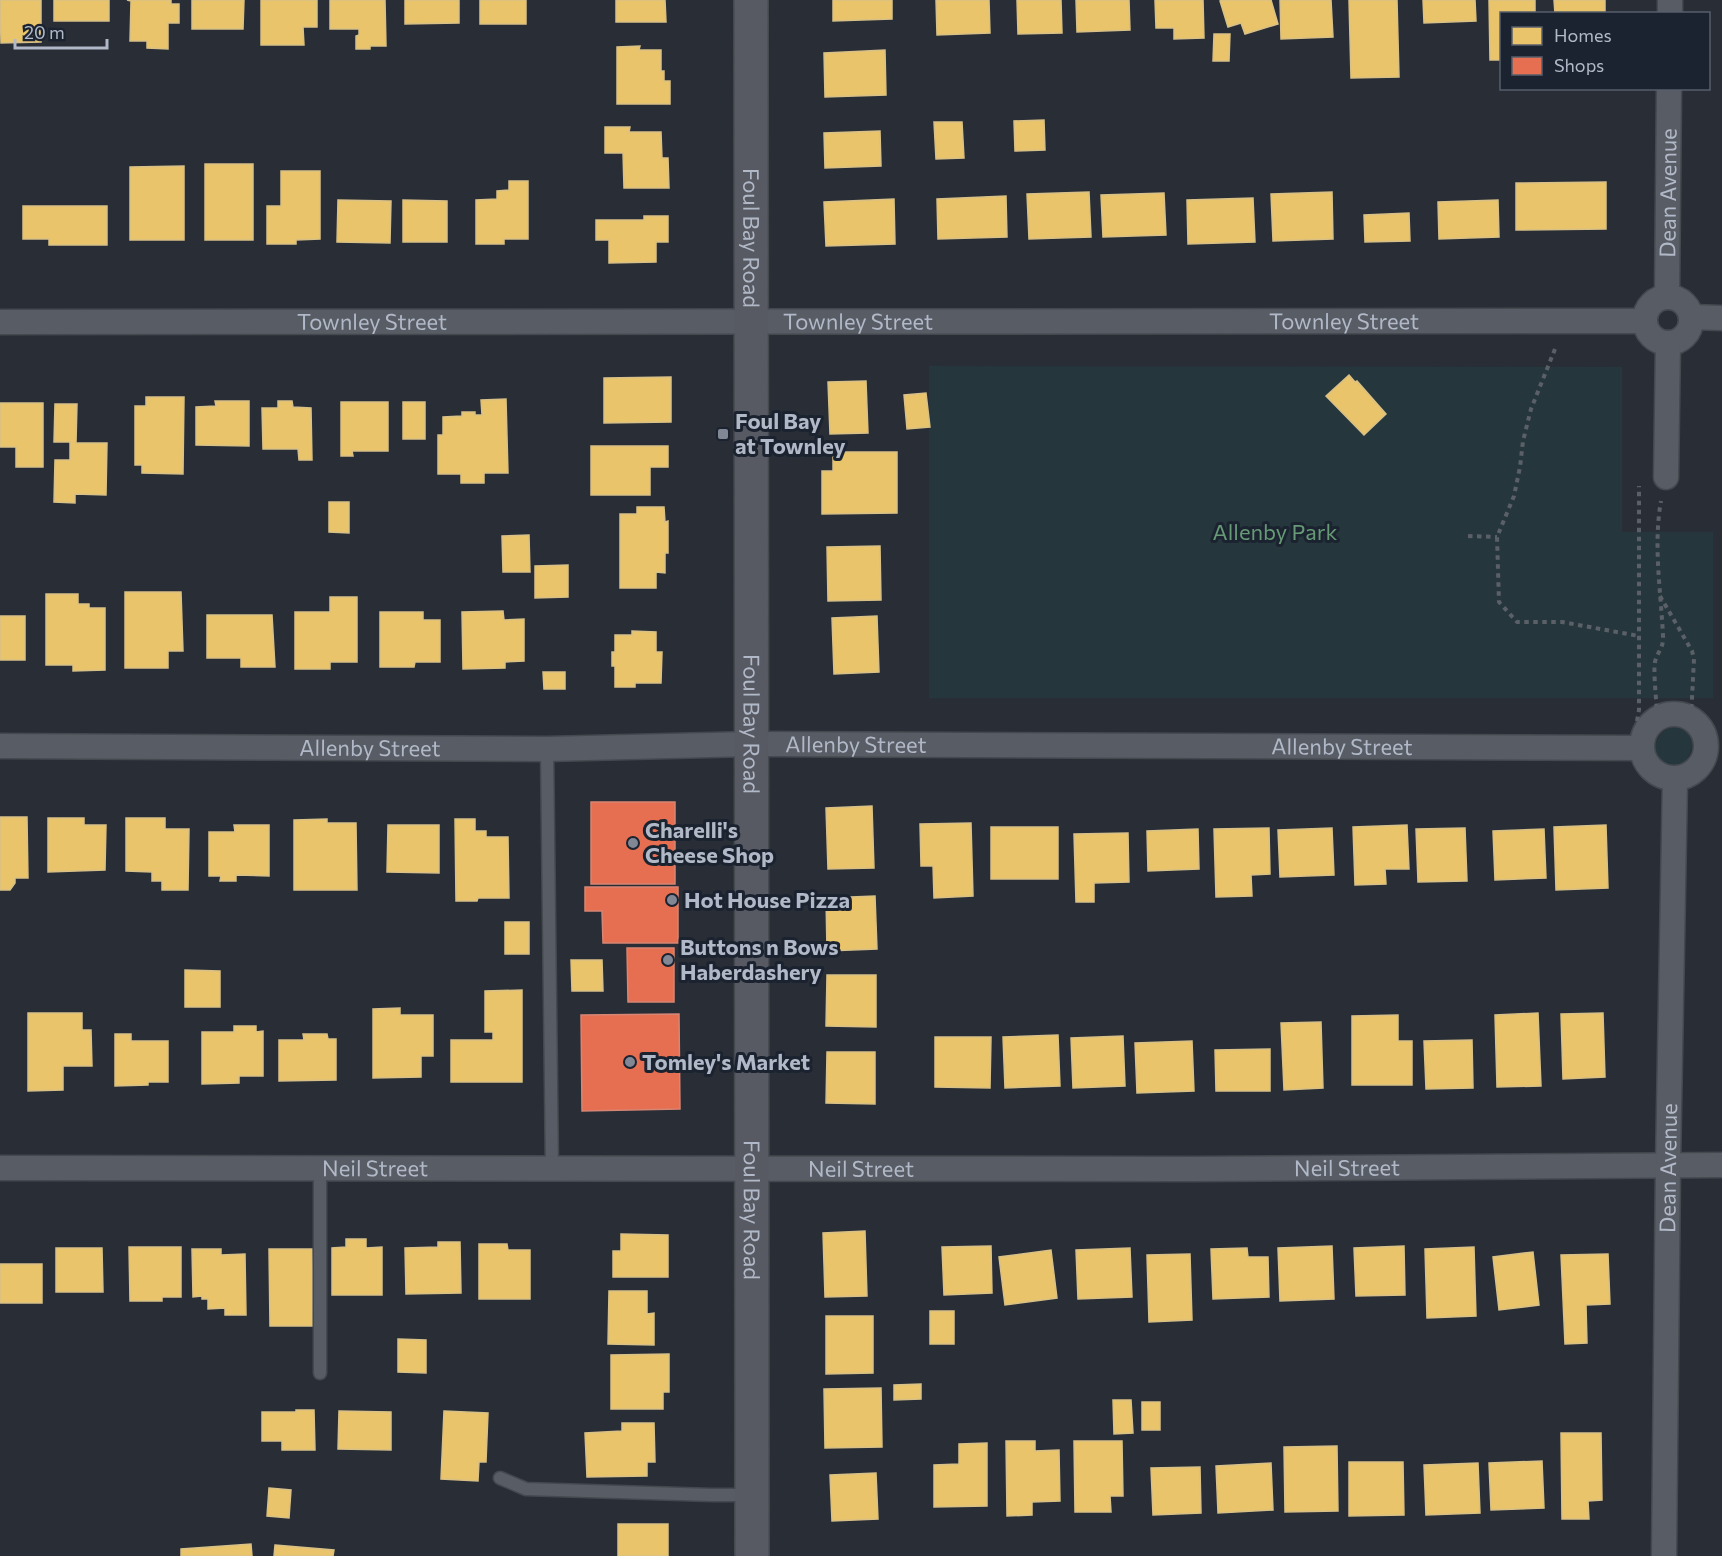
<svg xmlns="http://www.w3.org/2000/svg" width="1722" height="1556" font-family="Commissioner,sans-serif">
<rect width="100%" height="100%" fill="#282d36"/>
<g fill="#25373c">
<polygon points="929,366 1622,367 1622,532 1713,532 1713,698 929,698"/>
<path d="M 1674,725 C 1715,732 1677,790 1657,759 C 1649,746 1662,729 1674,725 Z"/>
</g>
<g fill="#e9c46a" stroke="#d8c086" stroke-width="1.5">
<polygon points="0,0 41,0 41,42 1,43"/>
<rect x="54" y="0" width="55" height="21"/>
<polygon points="127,0 171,0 171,4 179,4 179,23 168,23 168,49 147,48 147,41 130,41 131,1"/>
<polygon points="192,0 244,0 243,29 192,29"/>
<polygon points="261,0 317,0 317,27 303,27 304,45 261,45"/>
<polygon points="330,0 385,0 386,46 370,46 370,49 356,49 356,36 359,35 359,29 330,29"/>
<polygon points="405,0 459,0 459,23 405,24"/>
<rect x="480" y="0" width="46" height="24"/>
<polygon points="616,0 665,0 666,22 616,22"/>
<polygon points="833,0 892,0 892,19 833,21"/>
<polygon points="936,0 989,0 990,33 937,35"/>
<polygon points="1017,0 1061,0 1062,33 1018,34"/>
<polygon points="1076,0 1129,0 1130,30 1077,32"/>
<polygon points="1155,0 1203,0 1204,38 1174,39 1174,28 1156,28"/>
<polygon points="1222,0 1271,0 1278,24 1245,34 1241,23 1228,27 1220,1"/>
<polygon points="1280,0 1331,0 1333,37 1281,39"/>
<polygon points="1349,0 1397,0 1399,77 1351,78"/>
<polygon points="1423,0 1475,0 1476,21 1424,23"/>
<polygon points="1489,0 1535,0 1535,14 1502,14 1502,60 1490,60"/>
<polygon points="1554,0 1605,0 1605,14 1555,14"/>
<polygon points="1214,34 1230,34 1229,61 1213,61"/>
<polygon points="640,46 639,50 661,50 661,71 664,71 664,81 670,81 670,104 617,104 617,47"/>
<polygon points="885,50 886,95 825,97 824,53"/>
<polygon points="1044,120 1045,150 1015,151 1014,121"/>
<polygon points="934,122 962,122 964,158 936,159"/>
<polygon points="605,127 630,127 629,132 661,132 662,158 668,158 669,188 624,188 623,153 605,153"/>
<polygon points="880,131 881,166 825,168 824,133"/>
<rect x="205" y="164" width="48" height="76"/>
<polygon points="184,166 184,240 130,240 130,167"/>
<polygon points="281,171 320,171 320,239 296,240 296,244 267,244 267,206 281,206"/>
<polygon points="509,181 528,181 528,239 504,239 504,244 476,244 476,200 497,199 497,191 509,190"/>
<polygon points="1606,182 1606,229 1516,230 1516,183"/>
<polygon points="1089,192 1091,237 1029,239 1027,194"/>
<polygon points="1332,192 1333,239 1273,241 1271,194"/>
<polygon points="1164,193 1166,235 1103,237 1101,195"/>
<polygon points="1006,196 1007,237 938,239 937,199"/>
<polygon points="1253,198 1255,242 1188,244 1187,200"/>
<polygon points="894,199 895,244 826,246 824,202"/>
<polygon points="338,200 391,201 390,243 337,242"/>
<polygon points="403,200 447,201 447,242 403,242"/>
<polygon points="1498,200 1499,237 1439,239 1438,202"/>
<polygon points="23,206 107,206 107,245 49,245 49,239 23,239"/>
<polygon points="1409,213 1410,241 1365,242 1364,215"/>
<polygon points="644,216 668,216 668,242 656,242 656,262 609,263 609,240 596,240 596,220 644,220"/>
<polygon points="1349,375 1355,382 1357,381 1386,414 1364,435 1326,396"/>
<polygon points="671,377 671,422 604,423 604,378"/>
<polygon points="866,381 868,433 830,434 828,382"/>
<polygon points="926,393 930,427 907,429 904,395"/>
<polygon points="146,397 184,397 183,474 142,473 142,465 135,465 135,406 146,406"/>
<polygon points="506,399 508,473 484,473 484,483 461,483 461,474 438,474 438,435 443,435 443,417 462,416 462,412 475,412 475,415 482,415 481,400"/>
<polygon points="215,401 249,401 249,446 196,445 196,407 216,406"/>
<polygon points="278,401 292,401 293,407 311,408 312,460 299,460 298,449 263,449 262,408 278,408"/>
<polygon points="341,402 388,402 388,451 352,451 353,456 341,456"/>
<rect x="403" y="402" width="22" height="37"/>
<polygon points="0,403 43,403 43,467 16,467 16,447 0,447"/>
<polygon points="55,404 77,404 76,443 107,443 106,495 75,494 75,503 54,502 55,460 70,460 70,442 54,442"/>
<polygon points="591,446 668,446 668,467 650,467 650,495 591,495"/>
<polygon points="833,452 897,452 897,513 822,514 822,471 833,471"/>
<polygon points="329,502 349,502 349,533 329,532"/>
<polygon points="637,507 664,507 665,522 668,521 668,553 665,553 665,573 656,572 656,588 620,588 620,514 637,514"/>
<polygon points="529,535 530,572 503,572 502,536"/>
<polygon points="880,546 881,600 828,601 827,547"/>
<polygon points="568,565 568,597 535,598 535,566"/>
<polygon points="125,592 181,592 183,651 168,651 168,668 125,668"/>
<polygon points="46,594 78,594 78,604 89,604 89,608 105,608 105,670 73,671 73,665 46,665"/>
<polygon points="330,597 357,597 357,662 330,662 330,669 295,669 295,612 330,612"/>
<polygon points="503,611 504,620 524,619 524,661 505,662 505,668 463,669 462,612"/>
<polygon points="380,612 423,612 423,620 440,620 440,662 415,662 414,667 380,667"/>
<polygon points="207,615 272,615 275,667 241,667 241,658 207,658"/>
<rect x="0" y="616" width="25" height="44"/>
<polygon points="877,616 879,672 834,674 832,618"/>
<polygon points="632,631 656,632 656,652 662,652 661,683 635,683 635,687 615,687 615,666 612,666 612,652 615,652 615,635 632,635"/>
<polygon points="543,672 565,672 565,689 544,689"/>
<polygon points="872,806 874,868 828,869 826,808"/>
<polygon points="0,817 27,817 28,878 15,878 15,883 10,890 0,890"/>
<polygon points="48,818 84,818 84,825 106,825 105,870 48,872"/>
<polygon points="126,818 165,818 165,829 189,829 188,890 162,890 162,881 152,881 152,872 126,871"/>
<polygon points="327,819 327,823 356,823 357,890 294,890 294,820"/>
<polygon points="455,819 475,819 475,831 486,831 486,837 508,837 509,898 478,898 477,901 456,901"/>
<polygon points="971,823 973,896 934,898 933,866 921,866 920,824"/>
<polygon points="234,825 269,825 269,876 236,875 236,881 220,881 221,876 209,876 209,832 235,832"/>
<polygon points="388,825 439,825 439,873 387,872"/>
<polygon points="1407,825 1409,869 1385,869 1386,884 1355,885 1353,827"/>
<polygon points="1606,825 1608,888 1556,890 1554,827"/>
<rect x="991" y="827" width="67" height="52"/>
<polygon points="1269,828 1270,874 1251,875 1252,896 1216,897 1214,829"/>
<polygon points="1332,828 1334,875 1280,877 1278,830"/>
<polygon points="1465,828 1467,881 1418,882 1416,829"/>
<polygon points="1198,829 1199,869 1148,871 1147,831"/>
<polygon points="1544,829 1546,878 1495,880 1493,831"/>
<polygon points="1128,833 1129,882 1094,883 1094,902 1076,902 1074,834"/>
<polygon points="875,896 877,949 827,951 826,898"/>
<rect x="505" y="922" width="24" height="32"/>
<polygon points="571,960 602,960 603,991 572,991"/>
<polygon points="185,970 220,971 220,1007 185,1007"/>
<polygon points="827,975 876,975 876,1027 826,1026"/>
<polygon points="522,990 522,1082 451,1082 451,1040 493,1040 493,1032 485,1032 485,991"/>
<polygon points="400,1008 400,1015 433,1015 433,1056 421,1056 421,1077 373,1078 373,1009"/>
<polygon points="28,1013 82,1013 82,1030 91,1030 92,1066 63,1066 63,1090 28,1091"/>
<polygon points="1538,1013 1541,1086 1497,1087 1495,1015"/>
<polygon points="1603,1013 1605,1077 1563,1079 1561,1014"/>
<polygon points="1398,1015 1398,1041 1412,1041 1412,1085 1352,1085 1352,1016"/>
<polygon points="1321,1022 1323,1088 1284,1090 1281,1023"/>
<polygon points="234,1026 256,1026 256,1032 263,1031 263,1076 239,1076 239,1083 202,1084 202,1032 234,1032"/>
<polygon points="115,1034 131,1034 131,1041 168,1041 168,1082 148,1082 148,1085 115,1086"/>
<polygon points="303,1034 327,1034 328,1039 336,1039 336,1080 279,1081 279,1040 304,1040"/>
<polygon points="1058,1035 1060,1086 1005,1088 1003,1037"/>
<polygon points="1123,1036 1125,1086 1073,1088 1071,1038"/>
<polygon points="935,1037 991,1037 990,1088 935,1087"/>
<polygon points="1472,1040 1473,1088 1426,1089 1424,1041"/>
<polygon points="1192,1041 1194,1091 1137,1093 1135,1043"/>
<polygon points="1270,1049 1270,1091 1216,1091 1215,1050"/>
<polygon points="827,1052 875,1052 875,1104 826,1103"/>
<polygon points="865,1231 867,1296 825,1297 823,1233"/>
<polygon points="621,1234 668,1235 668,1277 613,1277 613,1251 621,1251"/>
<polygon points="346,1239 366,1239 366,1248 382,1247 382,1295 332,1295 332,1248 346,1247"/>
<polygon points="438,1242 460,1242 461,1293 406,1294 405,1248 438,1247"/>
<polygon points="479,1244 507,1244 508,1250 530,1250 530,1299 479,1299"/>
<polygon points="991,1246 992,1293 944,1295 942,1247"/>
<polygon points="1332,1246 1334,1299 1280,1301 1278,1248"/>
<polygon points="1404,1246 1405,1295 1356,1296 1354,1248"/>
<polygon points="129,1247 181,1247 181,1297 162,1297 162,1301 130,1301"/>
<polygon points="1474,1247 1476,1316 1427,1318 1425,1249"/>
<polygon points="56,1248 102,1248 103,1292 56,1292"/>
<polygon points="1130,1248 1132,1297 1078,1299 1076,1250"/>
<polygon points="1247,1248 1248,1257 1268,1257 1269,1297 1213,1299 1211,1249"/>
<polygon points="192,1249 221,1249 221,1255 245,1254 246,1315 225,1315 225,1308 208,1309 208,1299 202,1299 202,1296 193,1297"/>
<polygon points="269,1249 312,1249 313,1326 270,1326"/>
<polygon points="1051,1250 1057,1298 1005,1305 999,1257"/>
<polygon points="1533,1252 1539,1305 1499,1310 1493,1257"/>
<polygon points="1190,1254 1192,1320 1149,1322 1147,1255"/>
<polygon points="1608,1254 1610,1304 1586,1305 1587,1343 1565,1344 1561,1255"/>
<rect x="0" y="1264" width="42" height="39"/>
<polygon points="609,1291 647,1291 647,1314 654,1313 654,1345 608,1344"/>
<rect x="930" y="1311" width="24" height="33"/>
<polygon points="826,1316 873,1316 873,1373 826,1374"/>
<polygon points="398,1339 426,1340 426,1373 398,1372"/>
<polygon points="669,1354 669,1392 663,1392 663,1409 611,1409 611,1355"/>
<polygon points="921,1384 921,1399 894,1400 894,1385"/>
<polygon points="881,1388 882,1447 825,1448 824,1389"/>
<polygon points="1113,1400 1131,1400 1133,1433 1114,1434"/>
<rect x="1142" y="1402" width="18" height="28"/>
<polygon points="296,1410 314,1410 315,1450 282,1450 282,1441 262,1441 262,1412 296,1412"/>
<polygon points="339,1411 391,1412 391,1450 338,1449"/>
<polygon points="444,1411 488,1413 486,1462 479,1462 478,1481 441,1479"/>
<polygon points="622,1423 654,1423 655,1462 647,1462 647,1476 587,1477 585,1433 622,1431"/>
<polygon points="1561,1433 1601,1433 1602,1500 1588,1501 1589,1519 1562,1519"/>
<polygon points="1006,1441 1035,1441 1035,1451 1059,1450 1060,1501 1032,1502 1032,1515 1007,1516"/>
<polygon points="1074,1441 1122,1441 1123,1496 1110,1496 1111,1512 1075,1512"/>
<polygon points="987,1443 987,1506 934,1507 934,1465 959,1464 959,1444"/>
<polygon points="1337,1446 1338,1511 1285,1512 1284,1447"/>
<polygon points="1542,1461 1544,1508 1491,1510 1489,1463"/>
<polygon points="1349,1462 1403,1462 1404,1515 1349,1516"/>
<polygon points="1271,1463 1273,1510 1218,1513 1216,1466"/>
<polygon points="1478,1463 1480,1513 1426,1515 1424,1465"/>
<polygon points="1200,1467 1201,1513 1153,1515 1151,1468"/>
<polygon points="876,1473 878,1519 832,1521 830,1475"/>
<polygon points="269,1488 291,1490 289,1518 267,1516"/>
<rect x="618" y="1524" width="50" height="32"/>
<polygon points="251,1544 252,1556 181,1556 181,1549"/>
<polygon points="275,1545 334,1550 333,1556 274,1556"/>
</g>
<g fill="#e76f51" stroke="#d78574" stroke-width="1.5">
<rect x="591" y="802" width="84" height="82"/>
<polygon points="585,887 678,887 678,943 603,943 602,911 585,911"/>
<polygon points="627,948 674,948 674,1002 628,1002"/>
<polygon points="679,1014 680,1109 582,1111 581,1015"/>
</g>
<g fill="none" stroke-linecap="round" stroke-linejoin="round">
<defs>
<g id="lane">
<polyline points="547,749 552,1169"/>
<polyline points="320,1168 320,1373"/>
<polyline points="500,1478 526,1489 711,1495 751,1495"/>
</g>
<g id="street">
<polyline points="1670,14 1670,0"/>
<path id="s1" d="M 1667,297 L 1669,88"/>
<circle cx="1668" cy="320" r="23"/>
<polyline points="1691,317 1722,318"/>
<path id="s2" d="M 0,322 L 1644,321"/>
<polyline points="1666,477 1668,343"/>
<circle cx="1674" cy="746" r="32"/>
<path id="s3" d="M 0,746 L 547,749 L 752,744 L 1641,748"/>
<path id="s4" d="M 0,1168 L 1192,1169 L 1722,1165"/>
<path id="s5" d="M 1664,1556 L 1668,1165 L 1675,779"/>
</g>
<g id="secondary">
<path id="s6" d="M 751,0 L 752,1556"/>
</g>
</defs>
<use href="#lane" stroke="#44484f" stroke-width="15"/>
<use href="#street" stroke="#44484f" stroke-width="27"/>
<use href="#secondary" stroke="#44484f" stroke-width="36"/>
<g stroke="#5b6068" stroke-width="4" stroke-dasharray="4.5 4.5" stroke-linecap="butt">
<polyline points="1555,349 1531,409 1523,441 1520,467 1514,496 1497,537 1499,602 1517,622 1562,622 1639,636"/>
<polyline points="1468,536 1497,537"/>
<polyline points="1660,596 1692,651 1694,659 1691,717"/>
<path d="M 1657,717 C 1657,705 1653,672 1655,662 C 1657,652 1664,648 1663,636 C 1661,592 1653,545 1661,501"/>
<polyline points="1637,721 1639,710 1639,486"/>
</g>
<use href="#lane" stroke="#585c64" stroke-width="12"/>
<use href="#street" stroke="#585c64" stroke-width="24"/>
<use href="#secondary" stroke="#575a62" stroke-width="33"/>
</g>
<g fill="#818794" stroke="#1b2330" stroke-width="2">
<rect x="717" y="428" width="12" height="12" rx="3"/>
<circle cx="633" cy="843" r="6"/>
<circle cx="672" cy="900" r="6"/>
<circle cx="668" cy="960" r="6"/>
<circle cx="630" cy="1062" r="6"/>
</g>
<g text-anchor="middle" stroke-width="6" stroke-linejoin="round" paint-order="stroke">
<g font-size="22" fill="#b1b8c7" stroke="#1b2330">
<text dy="8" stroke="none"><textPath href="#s1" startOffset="104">Dean Avenue</textPath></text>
<text dy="8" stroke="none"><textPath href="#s6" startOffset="238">Foul Bay Road</textPath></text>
<text dy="8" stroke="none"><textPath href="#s2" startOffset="858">Townley Street</textPath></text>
<text dy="8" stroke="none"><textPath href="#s2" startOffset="1344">Townley Street</textPath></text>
<text dy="8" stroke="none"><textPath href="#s2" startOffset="372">Townley Street</textPath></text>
<text dy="8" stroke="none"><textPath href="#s6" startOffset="724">Foul Bay Road</textPath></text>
<text dy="8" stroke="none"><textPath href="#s3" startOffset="856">Allenby Street</textPath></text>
<text dy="8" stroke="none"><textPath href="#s3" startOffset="1342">Allenby Street</textPath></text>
<text dy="8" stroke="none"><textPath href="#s3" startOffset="370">Allenby Street</textPath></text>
<text dy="8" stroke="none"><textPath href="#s5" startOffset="388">Dean Avenue</textPath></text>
<text dy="8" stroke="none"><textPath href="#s4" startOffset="1347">Neil Street</textPath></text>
<text dy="8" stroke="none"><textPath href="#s4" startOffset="375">Neil Street</textPath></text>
<text dy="8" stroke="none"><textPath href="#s4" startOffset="861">Neil Street</textPath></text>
<text dy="8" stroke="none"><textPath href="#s6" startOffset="1210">Foul Bay Road</textPath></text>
</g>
<g font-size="22" font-weight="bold" fill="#b1b8c7" stroke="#1b2330" text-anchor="start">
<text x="735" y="429">Foul Bay<tspan x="735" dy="25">at Townley</tspan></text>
<text x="645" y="838">Charelli's<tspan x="645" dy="25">Cheese Shop</tspan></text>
<text x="684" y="908">Hot House Pizza</text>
<text x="680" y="955">Buttons n Bows<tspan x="680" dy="25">Haberdashery</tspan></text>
<text x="642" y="1070">Tomley's Market</text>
</g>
<g font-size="22" fill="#679976" stroke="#1b2330">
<text x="1275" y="540">Allenby Park</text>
</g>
</g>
<rect x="1500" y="12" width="210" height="78" fill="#1b2330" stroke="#575f6c" stroke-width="1.5"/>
<rect x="1512" y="27" width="30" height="18" fill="#e9c46a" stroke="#575f6c" stroke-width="1.5"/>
<text x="1554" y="42" font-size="18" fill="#b1b8c7">Homes</text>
<rect x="1512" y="57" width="30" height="18" fill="#e76f51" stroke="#575f6c" stroke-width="1.5"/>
<text x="1554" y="72" font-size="18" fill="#b1b8c7">Shops</text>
<path d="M15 39v9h92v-9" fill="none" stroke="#b1b8c7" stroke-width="3"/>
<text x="24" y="39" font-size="18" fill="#b1b8c7" stroke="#1b2330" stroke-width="4.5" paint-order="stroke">20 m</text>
</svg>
